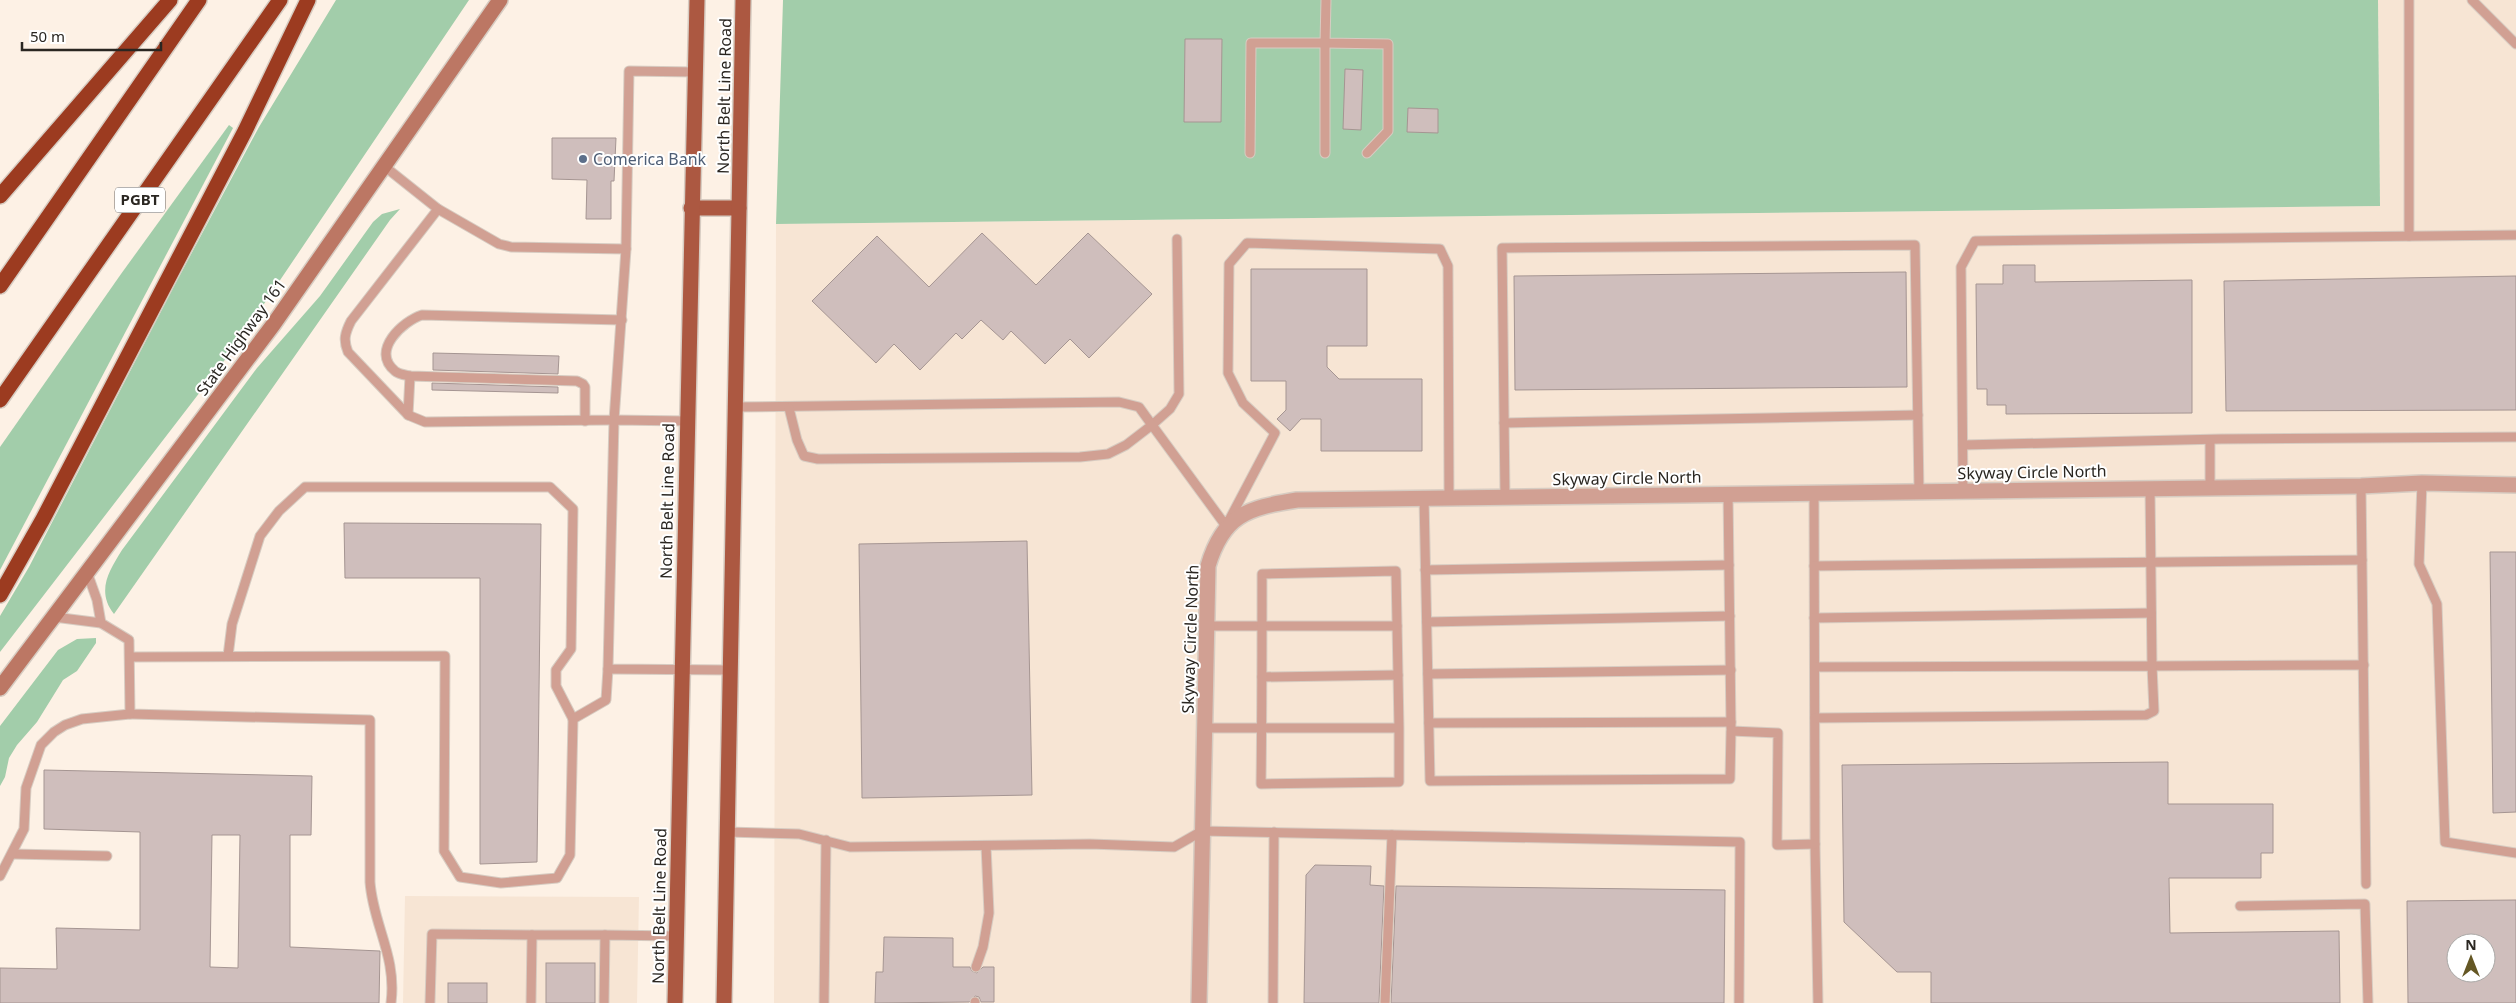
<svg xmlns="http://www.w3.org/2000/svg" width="2516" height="1003" font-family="'Noto Sans',sans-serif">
<rect width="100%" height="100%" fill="#fdf1e5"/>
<g fill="#f7e5d4" fill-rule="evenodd">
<path d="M 2378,0 L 2516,0 L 2516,1003 L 774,1003 L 776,224 L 2380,206 ZM 2456,943 L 2486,943 L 2486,973 L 2456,973 Z"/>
<polygon points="405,896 639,897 637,1003 403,1003"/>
</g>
<g fill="#a2cdaa">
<polygon points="336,0 469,0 237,344 0,652 0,616 29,567 174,286 259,127"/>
<polygon points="783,0 2378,0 2380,206 776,224"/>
<polygon points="229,125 233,128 0,570 0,447 121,274"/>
<path d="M 400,209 L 390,220 L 114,614 C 96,591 109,571 122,550 L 257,368 L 320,296 L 373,222 L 382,214 Z"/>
<polygon points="96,638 96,643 77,671 63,680 37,722 17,745 9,758 5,777 0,786 0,726 58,650 77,639"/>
</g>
<g fill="#cfbebc" stroke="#a59592" fill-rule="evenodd">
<polygon points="1185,39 1222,39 1221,122 1184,122"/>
<polygon points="1345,69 1363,70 1361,130 1343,129"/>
<polygon points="1408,108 1438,109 1438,133 1407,132"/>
<polygon points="552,138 616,138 614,181 611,181 611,219 586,219 587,180 552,179"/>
<polygon points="982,233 1036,285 1088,233 1152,294 1089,358 1070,339 1045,364 1011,331 1003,340 981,320 962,339 956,333 920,370 894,344 876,363 812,301 877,236 929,287"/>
<polygon points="2003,265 2035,265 2035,282 2192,280 2192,413 2006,414 2006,405 1987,405 1987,389 1977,389 1976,284 2003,284"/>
<polygon points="1251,269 1367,269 1367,346 1327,346 1327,367 1339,379 1422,379 1422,451 1321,451 1321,419 1301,419 1290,431 1277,419 1286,410 1286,381 1251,381"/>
<polygon points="1906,272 1907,387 1515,390 1514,276"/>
<polygon points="2516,276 2516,410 2226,411 2224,281"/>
<polygon points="433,353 559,356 558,374 433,370"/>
<polygon points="432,383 558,387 558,393 432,390"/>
<polygon points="344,523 541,524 537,862 480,864 480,578 345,578"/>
<polygon points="1027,541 1032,795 862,798 859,544"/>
<polygon points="2490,552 2516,552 2516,812 2493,813"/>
<polygon points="2168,762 2168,804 2273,804 2273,853 2261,853 2261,878 2169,878 2170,933 2339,931 2340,1003 1931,1003 1931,972 1897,972 1844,922 1842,765"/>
<path d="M 44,770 L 312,776 L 311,835 L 290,835 L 290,947 L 380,951 L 379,1003 L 0,1003 L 0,968 L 57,969 L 56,928 L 140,930 L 140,832 L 44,829 ZM 212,835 L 240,835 L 238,968 L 210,967 Z"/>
<polygon points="1315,865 1371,866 1370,885 1384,886 1379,1003 1304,1003 1306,875"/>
<polygon points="1396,886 1725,890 1724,1003 1391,1003"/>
<path d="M 2516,900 L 2516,1003 L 2408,1003 L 2407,901 ZM 2456,943 L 2486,943 L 2486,973 L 2456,973 Z"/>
<polygon points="884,937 953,938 953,967 970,967 972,971 977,973 983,967 994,967 994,1002 981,1002 979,997 975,996 969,1002 875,1003 876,972 883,972"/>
<rect x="546" y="963" width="49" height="40"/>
<rect x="448" y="983" width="39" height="20"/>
</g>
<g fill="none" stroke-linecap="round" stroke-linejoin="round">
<defs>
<g id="lane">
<polyline points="1326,0 1325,43 1388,44 1388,131 1367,153"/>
<polyline points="2472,0 2516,44"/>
<polyline points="1250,153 1251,43 1325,43 1325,153"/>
<path d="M 384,166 L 438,209 L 351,321 C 345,333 343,340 348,352 L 408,415 L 425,422 L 614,420 L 626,249 L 629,71 L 695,72"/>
<polyline points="438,209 499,244 511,247 626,249"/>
<polyline points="2409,236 2409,0"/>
<polyline points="736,407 1119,402 1139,407 1152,425 1170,409 1179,394 1177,239"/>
<polyline points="789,408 797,440 804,456 818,459 1080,457 1108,454 1126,445 1152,425 1226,526 1275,433 1243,403 1228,373 1229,264 1247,243 1440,249 1448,266 1449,498"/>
<polyline points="408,415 410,376"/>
<path d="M 585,421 L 585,387 L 583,384 L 577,381 L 410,376 C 405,375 398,374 395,371 C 370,351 403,321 422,315 L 622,320"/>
<polyline points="687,421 614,420 608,669 730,670"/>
<polyline points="1504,423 1918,415"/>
<polyline points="2210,440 2210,488"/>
<polyline points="1963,445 2221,439 2516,437"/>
<polyline points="2422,483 2419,564 2437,604 2445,842 2516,853"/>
<polyline points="2361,486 2366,884"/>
<polyline points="2150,488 2152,666 2364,665"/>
<polyline points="1963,490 1961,267 1975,241 2516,235"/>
<polyline points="1814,492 1815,844 1818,1003"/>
<polyline points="1728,493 1731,728"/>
<polyline points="1505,497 1502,248 1915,245 1919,491"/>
<polyline points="1424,498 1430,781 1730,779 1731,731 1778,733 1777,845 1815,844"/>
<polyline points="1814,566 2362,560"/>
<polyline points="1425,570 1729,565"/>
<polyline points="87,572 97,600 101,623"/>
<path d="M 54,617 L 101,623 L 129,640 L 130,714 L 370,720 L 370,882 C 373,925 397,956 391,1003"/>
<polyline points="1814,618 2151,613"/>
<polyline points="1427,622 1730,616"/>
<polyline points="1206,626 1397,626"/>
<polyline points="228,656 232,624 260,536 279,511 305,487 550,487 573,509 571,649 556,670 556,686 573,719"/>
<polyline points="130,657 445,656 444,851 460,877 501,883 557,878 570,855 573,719 606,700 608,669"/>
<polyline points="1815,667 2152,666 2154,711 2146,715 1815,718"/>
<polyline points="1428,674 1731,670"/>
<polyline points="1262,677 1398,675"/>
<polyline points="1429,723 1731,722"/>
<path d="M 1204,728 L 1399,728 L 1396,571 L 1262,574 C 1262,644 1262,714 1261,784 L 1399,782 L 1399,728"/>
<polyline points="727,832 799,834 850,847 1090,844 1174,847 1202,831 1740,842 1739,1003"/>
<polyline points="12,854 107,856"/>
<polyline points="0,876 24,829 26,788 41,745 54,732 65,725 82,719 130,714"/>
<polyline points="2240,906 2365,904 2368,1003"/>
<polyline points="976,967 983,947 989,913 986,846"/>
<polyline points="430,1003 432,934 532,935"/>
<polyline points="531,1003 532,935 605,935"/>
<polyline points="604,1003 605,935 676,936"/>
<polyline points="824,1003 826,840"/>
<polyline points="975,1003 975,1002"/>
<polyline points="1273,1003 1274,832"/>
<polyline points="1385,1003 1392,835"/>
</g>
<path id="street" d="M 1199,1003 L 1208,566 C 1223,515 1247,508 1297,500 L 2361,486 L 2422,483 L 2516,485"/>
<polyline id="secondary" points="0,688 273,325 500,0"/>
<g id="primary">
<polyline points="691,208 739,208"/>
<polyline points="675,1003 697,0"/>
<polyline points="724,1003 743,0"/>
</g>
<g id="highway">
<polyline points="0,196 170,0"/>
<polyline points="0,286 199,0"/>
<polyline points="0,400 280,0"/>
<polyline points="0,595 43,519 245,131 308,0"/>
</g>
</defs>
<use href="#lane" stroke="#d7ccc2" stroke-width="11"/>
<use href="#street" stroke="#d7ccc2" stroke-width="18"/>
<use href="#secondary" stroke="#d7ccc2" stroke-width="18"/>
<use href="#primary" stroke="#d7ccc2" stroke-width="18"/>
<use href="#highway" stroke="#d7ccc2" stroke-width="18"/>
<use href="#lane" stroke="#d1a093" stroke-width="9"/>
<use href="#street" stroke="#d1a093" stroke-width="15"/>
<use href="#secondary" stroke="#bc7764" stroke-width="15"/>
<use href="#primary" stroke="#ac5841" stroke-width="15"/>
<use href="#highway" stroke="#9c3b20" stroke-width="15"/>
</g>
<circle fill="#5c6f8a" stroke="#fff" stroke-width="2" cx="583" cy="159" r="5"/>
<g text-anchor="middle" stroke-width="4" stroke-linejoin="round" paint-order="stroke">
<rect fill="#fff" stroke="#6a6764" stroke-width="1" x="115" y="187.5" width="50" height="25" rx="4"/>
<g font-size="15" font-weight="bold" fill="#2a2621">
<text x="140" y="205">PGBT</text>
</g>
<g font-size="16" fill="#2a2621" stroke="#fff">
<text transform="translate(724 96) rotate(-89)" y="6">North Belt Line Road</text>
<text transform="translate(241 337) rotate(-54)" y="6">State Highway 161</text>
<text transform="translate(2032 472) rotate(-1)" y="6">Skyway Circle North</text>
<text transform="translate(1627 478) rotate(-1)" y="6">Skyway Circle North</text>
<text transform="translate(667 501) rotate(-89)" y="6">North Belt Line Road</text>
<text transform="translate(1190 639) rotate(-88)" y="6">Skyway Circle North</text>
<text transform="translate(659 906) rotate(-89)" y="6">North Belt Line Road</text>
</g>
<g font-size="16" fill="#4e5e75" stroke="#fff" text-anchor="start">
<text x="593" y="165">Comerica Bank</text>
</g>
</g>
<g transform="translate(2471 958)"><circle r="24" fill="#ffffff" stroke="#aaa8a6"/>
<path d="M0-4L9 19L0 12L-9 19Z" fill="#645724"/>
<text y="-8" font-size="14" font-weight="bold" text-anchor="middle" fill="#2a2621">N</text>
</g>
<path d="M22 42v8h139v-8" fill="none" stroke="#2a2621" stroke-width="2.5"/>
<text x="30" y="42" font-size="15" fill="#2a2621" stroke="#ffffff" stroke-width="4" paint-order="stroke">50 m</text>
</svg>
